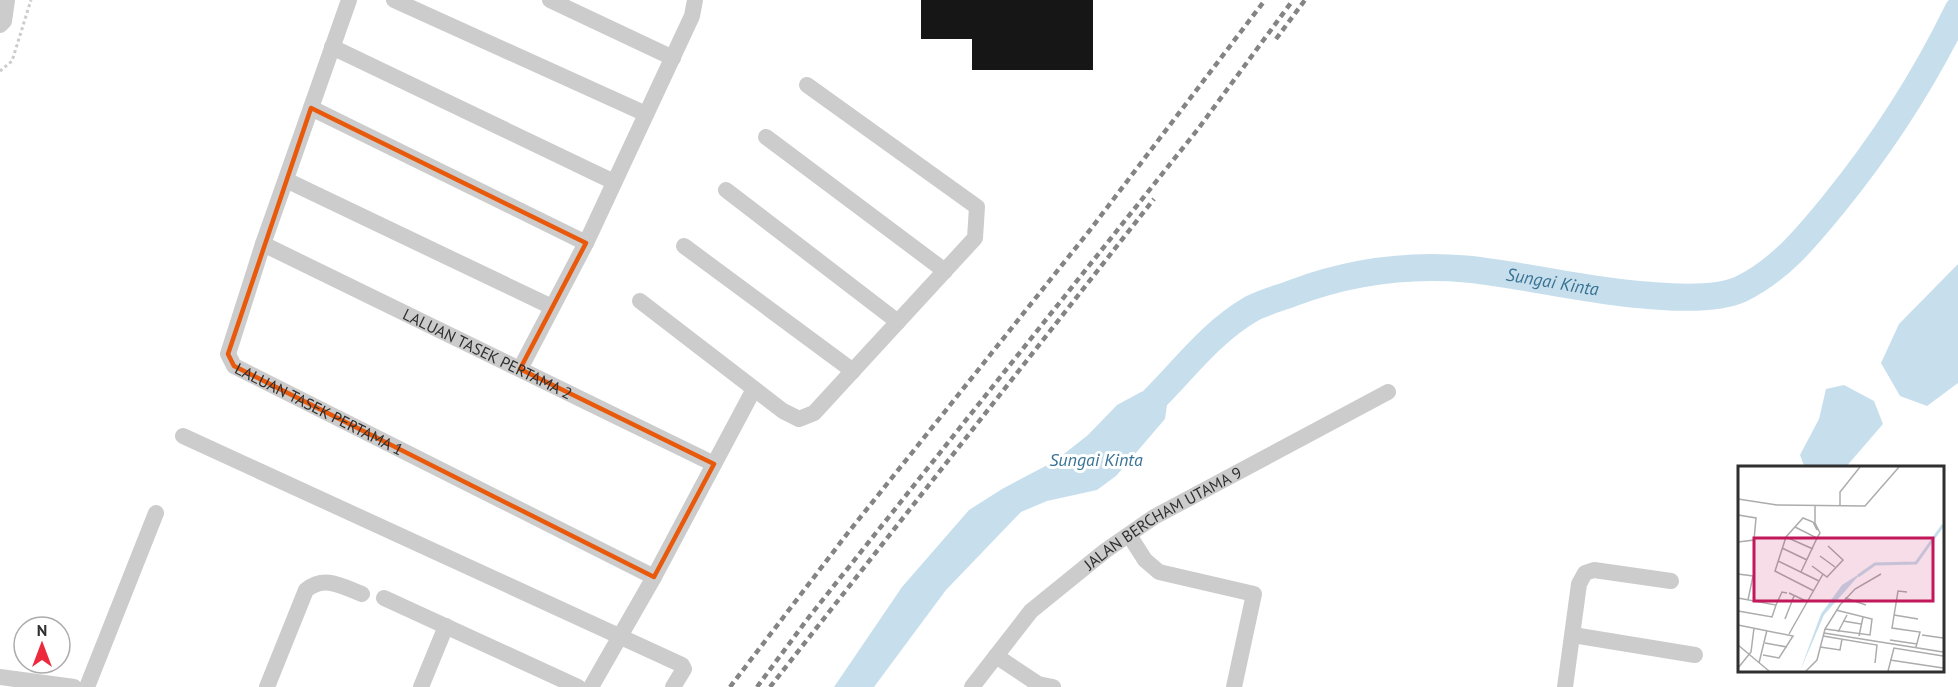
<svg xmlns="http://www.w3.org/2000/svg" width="1958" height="687" font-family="'PT Sans',sans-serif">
<rect width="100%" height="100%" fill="#fff"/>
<g fill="#c7dfed">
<polygon points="1958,264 1958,383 1927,406 1900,396 1881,363 1899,324"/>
<polygon points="1170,384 1165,419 1116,476 1097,490 1047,501 1021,512 946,590 874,687 834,687 902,587 969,510 1002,489 1055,461 1088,435 1117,405 1141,392"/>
<polygon points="1844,385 1874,401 1883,424 1845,468 1805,468 1800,455 1819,419 1826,389"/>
</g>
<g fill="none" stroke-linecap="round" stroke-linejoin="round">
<path stroke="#c7dfed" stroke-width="27" id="s1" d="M 1145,408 C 1180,375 1208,334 1251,309 C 1264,302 1280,298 1293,293 C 1349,272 1407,264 1466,269 C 1516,274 1566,286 1616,292 C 1649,296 1711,303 1741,289 C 1780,270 1806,238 1833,205 C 1882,145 1924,80 1958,10"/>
</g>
<polygon fill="#161616" points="921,0 1093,0 1093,70 972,70 972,39 921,39"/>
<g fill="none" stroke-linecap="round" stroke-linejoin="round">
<polyline stroke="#ccc" stroke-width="3" stroke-dasharray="3 3" stroke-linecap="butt" points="0,71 12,61 31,0"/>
<g stroke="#ccc" stroke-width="16">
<path id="s2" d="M 349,0 L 263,244 L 228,354 L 234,366 L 654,577"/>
<polyline points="394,0 646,114"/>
<polyline points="550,0 673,58"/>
<polyline points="0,25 4,21 7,0"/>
<polyline points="332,47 614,182"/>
<polyline points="311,108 586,243"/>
<polyline points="766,137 945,271"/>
<polyline points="286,180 552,307"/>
<polyline points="726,190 898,322"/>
<path id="s3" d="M 263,244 L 714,464"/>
<polyline points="684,246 853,371"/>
<polyline points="640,301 783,411 799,419 814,413 975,238 977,207 807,85"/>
<polyline points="520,369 586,243 692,16 695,0"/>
<polyline points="183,436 682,665 684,669 673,687"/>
<polyline points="1129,535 1145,560 1159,572 1254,594 1234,687"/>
<polyline points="384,598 578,687"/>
<polyline points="1573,635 1695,655"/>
<polyline points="996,656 1038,684 1053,687"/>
<polyline points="0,677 74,687"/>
<polyline points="87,687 156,513"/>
<path d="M 267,687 L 306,590 C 325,575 341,586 362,594"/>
<polyline points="421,687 446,626"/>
<polyline points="591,687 654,577 754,389"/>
<path id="s4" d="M 972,687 L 1031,611 L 1105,551 L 1154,517 L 1388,392"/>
<polyline points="1565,687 1579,584 1585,573 1594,570 1671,581"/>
</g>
<g stroke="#848484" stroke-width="4.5" stroke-dasharray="6 4.5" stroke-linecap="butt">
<polyline points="1276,39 1305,0"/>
<polyline points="730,687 847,534 1090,230 1265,0"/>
<polyline points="757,687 809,617 1198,129 1293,0"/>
<polyline points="770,687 1154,199"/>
</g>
</g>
<path fill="none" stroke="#e8590c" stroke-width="4.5" stroke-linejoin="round" d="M 311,108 L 586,243 L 520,369 L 714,464 L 654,577 L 234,366 L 228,354 Z"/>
<g text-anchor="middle" stroke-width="6" stroke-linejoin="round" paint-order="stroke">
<g font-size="16" fill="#2f2f2f" stroke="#fff">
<text dy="6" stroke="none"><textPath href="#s3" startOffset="250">LALUAN TASEK PERTAMA 2</textPath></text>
<text dy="6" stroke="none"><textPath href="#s2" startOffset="483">LALUAN TASEK PERTAMA 1</textPath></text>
<text dy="6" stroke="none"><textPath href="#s4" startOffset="258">JALAN BERCHAM UTAMA 9</textPath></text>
</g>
<g font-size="18" font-style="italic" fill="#397394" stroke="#fff">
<text dy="6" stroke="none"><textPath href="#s1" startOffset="454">Sungai Kinta</textPath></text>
<text x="1096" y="466">Sungai Kinta</text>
</g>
</g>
<g transform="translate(1738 466)">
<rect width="206" height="206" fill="#fff"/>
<path d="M 123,107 L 86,149 L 62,205 L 83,148 L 104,119 Z" fill="#c7dfed"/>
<path fill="none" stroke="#c7dfed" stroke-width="3" d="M 120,110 L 137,98 L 178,97 L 205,59"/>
<path fill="none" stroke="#acacac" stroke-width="1.5" d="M 0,33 L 39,39 L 127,40 L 161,1M 77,39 L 77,57 L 82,67 L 79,72M 102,40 L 102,26 L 122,1M 0,49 L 18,52 L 16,74 L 0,76M 57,61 L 79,72 L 63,106M 48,71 L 75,83M 44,82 L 69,94M 82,90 L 97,101M 40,95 L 81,115M 74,100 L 89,111 L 105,94 L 90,80M 0,108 L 15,110 L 10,134M 76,125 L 37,105 L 48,71 L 65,52 L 75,56 L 79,64M 169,126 L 160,125 L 154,162 L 182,166 L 178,181M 51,127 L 70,136M 0,132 L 38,139 L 34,151 L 0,145M 107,132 L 128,139M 38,139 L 44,126 L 49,127M 156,149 L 180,153M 47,153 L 56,130M 105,155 L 123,158M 0,159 L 55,170 L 41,192 L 25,189M 87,163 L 132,169 L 134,153 L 98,144M 100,166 L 109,149M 86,167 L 205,186M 51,168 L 85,108M 184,169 L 205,172M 85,170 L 139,179 L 137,197M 121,170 L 125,151M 152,174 L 179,178M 27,177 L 49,181M 0,179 L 31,205M 82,181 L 102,184 L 104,173M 152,194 L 205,202M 21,197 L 29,164M 0,202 L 13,186 L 16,162M 68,205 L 79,194 L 87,163 L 102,139 L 117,123 L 143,108M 150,205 L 156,182 L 205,190"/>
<path fill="#c2185b" fill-opacity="0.15" stroke="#c2185b" stroke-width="3" d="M 16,72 L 195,72 L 195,135 L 16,135 Z"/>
<rect width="206" height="206" fill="none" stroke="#2f2f2f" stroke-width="3"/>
</g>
<g transform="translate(42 645)"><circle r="28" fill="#ffffff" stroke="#acacac" stroke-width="1.5"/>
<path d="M0-4.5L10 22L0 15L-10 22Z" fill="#ed293d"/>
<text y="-9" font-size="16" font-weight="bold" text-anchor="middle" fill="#2f2f2f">N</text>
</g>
</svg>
